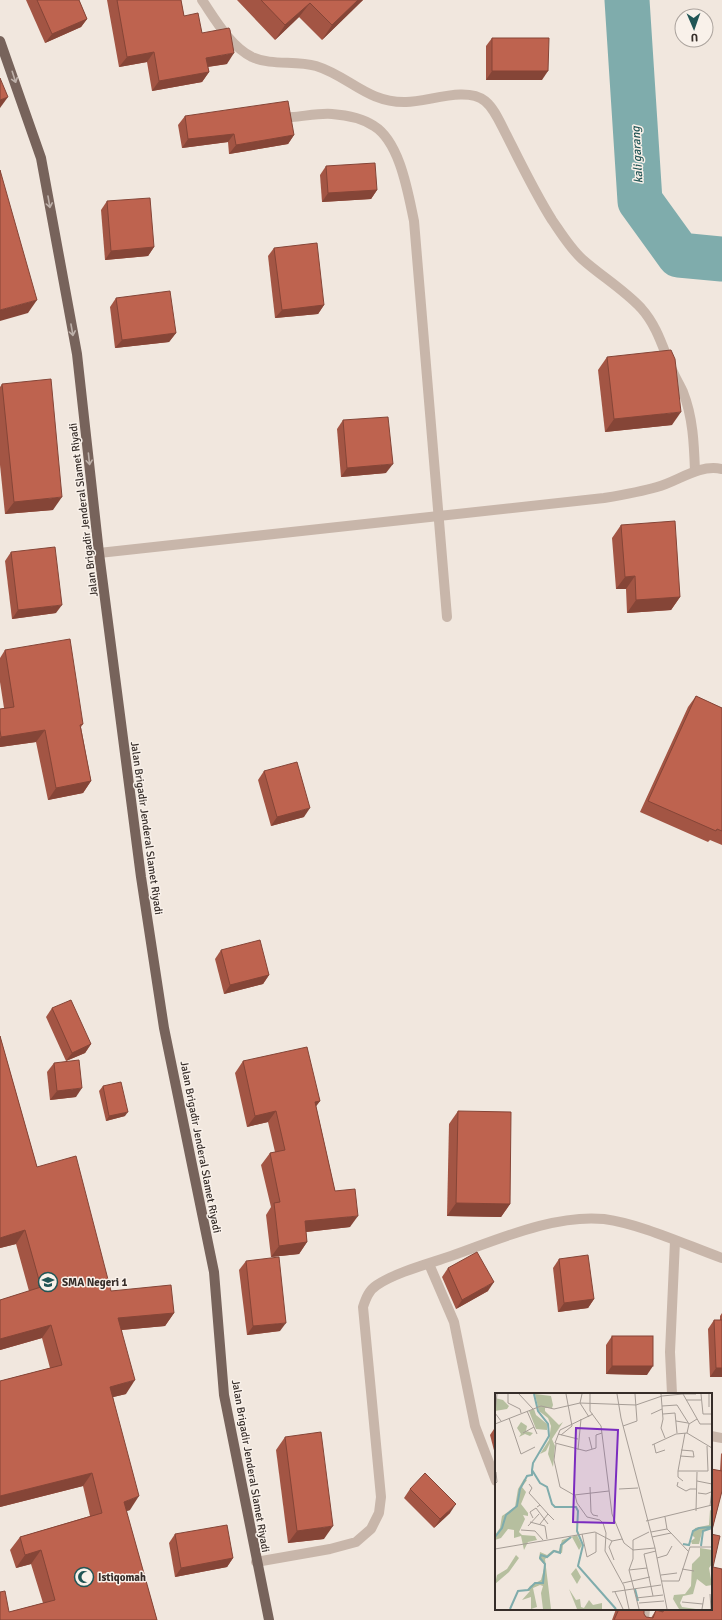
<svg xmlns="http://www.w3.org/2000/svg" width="722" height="1620" font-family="Signika,sans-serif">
<rect width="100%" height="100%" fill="#f1e7de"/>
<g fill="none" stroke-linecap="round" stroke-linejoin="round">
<polyline stroke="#7facac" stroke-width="45" points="627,0 640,201 679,255 722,259"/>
<g stroke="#c8b6aa" stroke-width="10">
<path d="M 202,0 C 215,19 230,46 252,57 C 272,66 295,60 316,66 C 349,76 367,103 406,102 C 428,102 466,86 485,101 C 495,109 501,125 507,136 C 521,164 535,193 552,220 C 561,233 570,248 582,259 C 601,276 623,289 641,308 C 658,327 663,349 673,372 C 676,379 680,385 683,392 C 693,417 694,444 695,471"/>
<path d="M 292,117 C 305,116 320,113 332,114 C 346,115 362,118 374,126 C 400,142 408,193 414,221 L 447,617"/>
<path d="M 99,553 L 604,498 C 622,495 640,492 657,487 C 679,481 698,464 722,469"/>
<polyline points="429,1264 454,1322 475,1426 496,1481"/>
<polyline points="672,1394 670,1352 675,1241"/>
<polyline points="711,1436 722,1438"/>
<path d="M 256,1562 L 330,1549 L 356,1542 L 371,1529 L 379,1513 L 381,1497 L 363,1307 C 366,1298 369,1290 377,1285 C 397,1272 428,1264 451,1256 C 497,1240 554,1214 604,1219 C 641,1224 686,1245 722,1258"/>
<polyline points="644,1620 645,1609"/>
</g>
<polyline stroke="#77635b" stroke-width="10" points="0,41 41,158 77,354 99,553 141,877 164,1028 214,1272 224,1395 269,1620"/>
</g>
<g fill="#a35544">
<polygon points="26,0 79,0 87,19 81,27 45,43"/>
<polygon points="107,0 181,0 184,16 202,33 227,64 208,67 209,72 202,82 152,91 147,62 119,67"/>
<polygon points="237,0 363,0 322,40 299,17 275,40"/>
<polygon points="492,38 542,80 486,80 486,46"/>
<polygon points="185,116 294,135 288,144 229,154 228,142 182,148 178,125"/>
<polygon points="326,166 377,190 371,199 322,202 320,175"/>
<polygon points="107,201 154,247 148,256 105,260 101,210"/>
<polygon points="274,248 324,305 318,314 275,318 268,256"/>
<polygon points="116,298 176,333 169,342 115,348 110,307"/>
<polygon points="607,357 672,425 605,432 598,370"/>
<polygon points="2,384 53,510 5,514 0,465 0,387"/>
<polygon points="343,420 386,473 341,477 337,429"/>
<polygon points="621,525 680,597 671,610 627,613 626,589 616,589 612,538"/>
<polygon points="11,552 56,613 12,619 5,561"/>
<polygon points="5,650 83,724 81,727 91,781 83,793 48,800 36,742 0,747 0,709 4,708 0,682 0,658"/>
<polygon points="696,696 722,708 722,845 710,840 708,842 640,812 688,707"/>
<polygon points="264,771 304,817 271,826 258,780"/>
<polygon points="221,950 269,975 263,984 224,994 215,959"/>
<polygon points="52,1008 91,1044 85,1053 66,1061 46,1017"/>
<polygon points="0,1036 37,1167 111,1291 174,1313 165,1326 122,1330 126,1394 113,1397 130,1510 126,1511 157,1620 9,1612 43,1603 31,1564 16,1568 10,1550 20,1537 90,1516 83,1486 0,1507 0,1381 50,1368 42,1338 0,1350 0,1300 29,1291 16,1244 0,1248"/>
<polygon points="243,1061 320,1101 316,1106 335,1191 350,1227 306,1232 307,1242 299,1254 271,1257 266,1215 271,1207 261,1165 270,1153 275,1152 268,1122 247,1127 235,1073"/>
<polygon points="54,1063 76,1097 50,1100 47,1072"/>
<polygon points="103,1086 125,1116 106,1121 99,1091"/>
<polygon points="458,1111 510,1204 501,1217 447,1216 449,1124"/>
<polygon points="559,1259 594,1299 588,1308 558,1312 553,1268"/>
<polygon points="246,1261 280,1331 247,1335 239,1270"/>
<polygon points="448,1268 488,1291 456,1309 442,1277"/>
<polygon points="722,1313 722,1377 710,1377 708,1329 714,1320 720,1320 720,1316"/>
<polygon points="612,1336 647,1375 606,1374 606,1345"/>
<polygon points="496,1426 496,1458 490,1435"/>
<polygon points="285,1437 324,1539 288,1543 276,1450"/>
<polygon points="722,1453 722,1491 711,1534 713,1567 722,1620 612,1620 616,1609 644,1609 644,1614 646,1617 651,1618 656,1610 659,1611 659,1609 711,1609 711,1469 720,1471 721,1454"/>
<polygon points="410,1489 450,1513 434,1528 404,1498"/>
<polygon points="175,1534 233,1558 227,1567 175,1577 169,1543"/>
</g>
<g fill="#854537">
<polygon points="358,0 363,0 322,40 332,25"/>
<polygon points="310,3 299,17 275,40 285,25"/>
<polygon points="87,19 81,27 45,43 52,34"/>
<polygon points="154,52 147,62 119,67 127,57"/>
<polygon points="234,53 227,64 199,68 206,58"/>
<polygon points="492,71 548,71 542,80 486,80"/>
<polygon points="209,72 202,82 152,91 159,81"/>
<polygon points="8,97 0,108 0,100"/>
<polygon points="234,134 228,142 182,148 188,139"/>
<polygon points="294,135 288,144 229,154 236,145"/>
<polygon points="377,190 371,199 322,202 328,193"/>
<polygon points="154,247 148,256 105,260 111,251"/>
<polygon points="37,300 28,313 0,321 0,310"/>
<polygon points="324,305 318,314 275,318 282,310"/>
<polygon points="176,333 169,342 115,348 122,340"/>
<polygon points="681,412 672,425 605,432 614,419"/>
<polygon points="393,464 386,473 341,477 347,468"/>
<polygon points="62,497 53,510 5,514 14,502"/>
<polygon points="635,576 626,589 616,589 625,577"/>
<polygon points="680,597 671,610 627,613 636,600"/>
<polygon points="62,605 56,613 12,619 18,610"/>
<polygon points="45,730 36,742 0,747 0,738 1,737"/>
<polygon points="91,781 83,793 48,800 56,788"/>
<polygon points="310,808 304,817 271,826 277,817"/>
<polygon points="269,975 263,984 224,994 230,985"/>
<polygon points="91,1044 85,1053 66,1061 72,1053"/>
<polygon points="82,1088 76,1097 50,1100 57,1091"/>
<polygon points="320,1101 311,1113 315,1102"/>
<polygon points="276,1111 268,1122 247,1127 255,1116"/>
<polygon points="128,1112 125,1116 106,1121 109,1116"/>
<polygon points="456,1203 510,1204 501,1217 447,1216"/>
<polygon points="358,1216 350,1227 297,1233 305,1221"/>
<polygon points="25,1230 16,1244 0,1248 0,1238"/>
<polygon points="307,1242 299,1254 271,1257 279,1246"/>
<polygon points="494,1282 488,1291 456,1309 462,1300"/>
<polygon points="594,1299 588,1308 558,1312 564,1303"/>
<polygon points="174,1313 165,1326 109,1331 118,1318"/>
<polygon points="286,1323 280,1331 247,1335 253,1326"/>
<polygon points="51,1325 42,1338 0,1350 0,1339"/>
<polygon points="612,1366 653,1366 647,1375 606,1374"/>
<polygon points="716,1368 722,1368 722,1377 710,1377"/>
<polygon points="135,1380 126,1394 101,1400 110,1387"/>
<polygon points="92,1473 83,1486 0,1507 0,1496"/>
<polygon points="139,1496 130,1510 114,1515 124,1502"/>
<polygon points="456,1504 450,1513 434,1528 440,1519"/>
<polygon points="333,1526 324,1539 288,1543 297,1531"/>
<polygon points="41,1550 31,1564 16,1568 25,1555"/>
<polygon points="233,1558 227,1567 175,1577 181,1568"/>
</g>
<g fill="#be634f" stroke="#854537">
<polygon points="37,0 79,0 87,19 52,34"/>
<polygon points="117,0 181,0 184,16 198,13 202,33 229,28 230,30 234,53 206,58 209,72 159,81 154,52 127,57"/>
<polygon points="261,0 358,0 332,25 310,3 285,25"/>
<polygon points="492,38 549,38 548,71 492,71"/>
<polygon points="0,78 8,97 0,100"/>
<polygon points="288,101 294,135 236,145 234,134 188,139 185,116"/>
<polygon points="375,163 377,190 328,193 326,166"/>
<polygon points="0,170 37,300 0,310"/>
<polygon points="150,198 154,247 111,251 107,201"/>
<polygon points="317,243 324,305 282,310 274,248"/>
<polygon points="170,291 176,333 122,340 116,298"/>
<polygon points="671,350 675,359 681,412 614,419 607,357"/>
<polygon points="51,379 62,497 14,502 2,384"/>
<polygon points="388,417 393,464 347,468 343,420"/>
<polygon points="675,521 680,597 636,600 635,576 625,577 621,525"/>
<polygon points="55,547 62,605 18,610 11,552"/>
<polygon points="70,639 83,724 80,725 91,781 56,788 45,730 1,737 0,730 0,709 14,707 5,650"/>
<polygon points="696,696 722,708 722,831 717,829 716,831 648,801"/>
<polygon points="297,762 310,808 277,817 264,771"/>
<polygon points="260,940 269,975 230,985 221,950"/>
<polygon points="71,1000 91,1044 72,1053 52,1008"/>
<polygon points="0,1036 37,1167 76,1156 111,1291 171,1285 174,1313 118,1318 135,1380 110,1387 139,1496 124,1502 157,1620 0,1620 0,1592 5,1591 9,1612 55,1600 41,1550 25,1555 20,1537 102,1513 92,1473 0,1496 0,1381 62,1365 51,1325 0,1339 0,1300 41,1287 25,1230 0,1238"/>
<polygon points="307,1047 320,1101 315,1102 335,1191 355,1189 358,1216 305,1221 307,1242 279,1246 274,1203 280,1202 270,1153 285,1150 276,1111 255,1116 243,1061"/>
<polygon points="79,1060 82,1088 57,1091 54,1063"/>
<polygon points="121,1082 128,1112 109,1116 103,1086"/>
<polygon points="458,1111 511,1112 510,1204 456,1203"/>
<polygon points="477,1252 494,1282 462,1300 448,1268"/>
<polygon points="588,1255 594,1299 564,1303 559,1259"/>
<polygon points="279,1257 286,1323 253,1326 246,1261"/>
<polygon points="714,1320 722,1320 722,1368 716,1368"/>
<rect x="612" y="1336" width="41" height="30"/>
<polygon points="321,1432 333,1526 297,1531 285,1437"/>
<polygon points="711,1469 722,1471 722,1491 711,1534 720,1536 713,1567 722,1569 722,1620 614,1620 619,1609 644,1609 644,1614 646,1617 653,1618 656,1610 663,1612 664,1609 711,1609"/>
<polygon points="425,1473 456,1504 440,1519 410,1489"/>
<polygon points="227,1525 233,1558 181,1568 175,1534"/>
</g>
<defs><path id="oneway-shaft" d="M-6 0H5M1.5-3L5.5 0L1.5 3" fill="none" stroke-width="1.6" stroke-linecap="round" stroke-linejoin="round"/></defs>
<g stroke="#beb1aa">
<use href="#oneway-shaft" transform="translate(14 77) rotate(72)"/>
<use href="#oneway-shaft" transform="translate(49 202) rotate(80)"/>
<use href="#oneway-shaft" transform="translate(72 330) rotate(80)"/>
<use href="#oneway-shaft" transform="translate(89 459) rotate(84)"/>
</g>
<defs>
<symbol id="school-ring" viewBox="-11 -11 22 22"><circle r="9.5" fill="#f9f1ea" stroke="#215555" stroke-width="1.5"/><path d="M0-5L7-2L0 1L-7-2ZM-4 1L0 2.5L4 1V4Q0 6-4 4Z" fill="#215555"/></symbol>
<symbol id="mosque-ring" viewBox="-11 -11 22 22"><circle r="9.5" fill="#f9f1ea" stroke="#215555" stroke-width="1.5"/><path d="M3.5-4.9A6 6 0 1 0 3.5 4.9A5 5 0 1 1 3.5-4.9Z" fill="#215555"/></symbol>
</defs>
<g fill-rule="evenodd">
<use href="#school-ring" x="37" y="1271" width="22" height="22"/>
<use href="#mosque-ring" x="73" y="1566" width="22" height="22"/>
</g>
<g text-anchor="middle" stroke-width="3" stroke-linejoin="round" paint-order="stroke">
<g font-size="11" fill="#362d29" stroke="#f9f1ea">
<text transform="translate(83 510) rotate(-97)" y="4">Jalan Brigadir Jenderal Slamet Riyadi</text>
<text transform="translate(147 828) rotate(82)" y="4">Jalan Brigadir Jenderal Slamet Riyadi</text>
<text transform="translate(201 1147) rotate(79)" y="4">Jalan Brigadir Jenderal Slamet Riyadi</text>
<text transform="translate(251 1466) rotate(80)" y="4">Jalan Brigadir Jenderal Slamet Riyadi</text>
</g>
<g font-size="11" font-weight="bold" fill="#362d29" stroke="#f9f1ea" text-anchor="start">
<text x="62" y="1286">SMA Negeri 1</text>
<text x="98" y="1581">Istiqomah</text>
</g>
<g font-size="12" font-style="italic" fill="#215555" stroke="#f9f1ea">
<text transform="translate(637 155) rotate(-93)" y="4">kali garang</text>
</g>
</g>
<g transform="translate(495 1393)">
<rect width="217" height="217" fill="#f1e7de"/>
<path d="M 40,1 L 56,3 L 58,12 L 57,15 L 50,15 L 50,18 L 64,32 L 68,29 L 57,46 L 60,53 L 58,74 L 53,61 L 55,50 L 51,58 L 45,61 L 54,47 L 56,33 L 53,25 L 44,18 ZM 0,5 L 8,7 L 14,13 L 12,16 L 0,18 ZM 39,16 L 41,22 L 52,31 L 52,37 L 41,36 L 34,18 ZM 26,29 L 32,33 L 31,38 L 38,40 L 35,43 L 30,41 L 24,44 L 26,41 L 22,35 ZM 29,86 L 32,87 L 27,94 L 31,99 L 26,111 L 33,120 L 33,123 L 28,122 L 30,126 L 24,139 L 27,142 L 40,143 L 42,147 L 33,149 L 29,157 L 26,143 L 19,145 L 19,137 L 13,136 L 6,145 L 0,147 L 0,142 L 5,135 L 7,123 L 20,114 L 23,96 ZM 215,117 L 217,118 L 217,133 L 207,139 L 204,151 L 197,151 L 196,148 L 200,145 L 197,142 L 200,135 L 214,132 ZM 82,142 L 87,152 L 84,157 L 77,144 L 68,152 L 67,160 L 59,159 L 50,166 L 56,216 L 48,216 L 46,200 L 48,193 L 45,192 L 38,195 L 42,214 L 36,216 L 36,204 L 27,207 L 35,198 L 32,198 L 35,193 L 46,187 L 50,172 L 44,166 L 45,159 L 52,162 L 58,157 L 64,158 L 67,147 ZM 205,155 L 217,157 L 217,171 L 214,175 L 217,192 L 211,193 L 202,186 L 198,201 L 188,203 L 185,210 L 187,214 L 201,216 L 184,216 L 178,206 L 179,202 L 190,201 L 196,193 L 197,171 L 205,163 ZM 21,162 L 24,165 L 14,179 L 0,191 L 2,182 L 12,176 ZM 81,175 L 86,184 L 82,191 L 76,181 ZM 74,196 L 81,207 L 85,206 L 86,214 L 89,215 L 94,207 L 98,212 L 107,210 L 107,216 L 82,216 Z" fill="#b6bf9f"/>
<path fill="none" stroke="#7facac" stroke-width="2" d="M 39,1 L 43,18 L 53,31 L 54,43 L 38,70 L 37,77 L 45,90 L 52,94 L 57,111 L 60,114 L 81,114 L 83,118 L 82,138 L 88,152 L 83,173 L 121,216M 0,144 L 7,135 L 11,122 L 22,113 L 25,96 L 32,83 L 37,82 L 37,77M 188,151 L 194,152 L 198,138 L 204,135 L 217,134M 206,153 L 208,138 L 217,135M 140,196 L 143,208M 15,216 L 23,198 L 33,197 L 40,190 L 48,190 L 50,171 L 45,165 L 46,162 L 52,164 L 59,158 L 65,160 L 66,152 L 76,144"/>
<path fill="none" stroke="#a69d96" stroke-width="1" d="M 2,1 L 0,20 L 6,28M 13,1 L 13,10 L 25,16 L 26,20M 24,1 L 38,16M 87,1 L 85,10 L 94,24M 95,1 L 95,18 L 106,33 L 117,121 L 126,143 L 129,150 L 138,157 L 160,155M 122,1 L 126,25 L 160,155 L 172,216M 166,1 L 168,26 L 166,35 L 170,45M 188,1 L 201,1M 206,1 L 208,21 L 217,21M 214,1 L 214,14M 191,7 L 206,7M 167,13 L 182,12 L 194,31 L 202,26M 32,18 L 42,41M 98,21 L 65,37 L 60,50 L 91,58 L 101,55 L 101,42 L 107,40M 156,21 L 167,16M 168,21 L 180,20 L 182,40M 14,25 L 26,61 L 40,54M 181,28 L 193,30M 0,31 L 46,13 L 59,16 L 85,10 L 141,12 L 167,3 L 188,1 L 205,31 L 217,31M 128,33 L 142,28 L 140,1M 28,40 L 39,34M 190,40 L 183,78 L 213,78 L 212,53M 192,40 L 217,55M 63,41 L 83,46M 66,42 L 77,33 L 71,1M 94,44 L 97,56M 61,51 L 59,67 L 65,94 L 79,102 L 114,98M 159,51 L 161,60 L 170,57M 157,52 L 181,41 L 192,40 L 194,31M 83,57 L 86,26M 185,63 L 199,64 L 198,58 L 186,57M 183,78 L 183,84 L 188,88M 202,88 L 217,91M 183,89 L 182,93 L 191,98 L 195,96 L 201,96M 0,91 L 2,89 L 1,79M 34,91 L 37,95 L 34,100 L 45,112 L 42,114M 95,94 L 96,119 L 98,122 L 103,123M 124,96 L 143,95M 203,100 L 211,101 L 216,99M 80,102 L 82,110 L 92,124 L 105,127 L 108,130 L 111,140 L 110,158 L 129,193 L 134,216M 45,112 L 53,121M 215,113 L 217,97M 201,118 L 202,79M 170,124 L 172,136M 38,125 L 35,119 L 41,115 L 53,131M 151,128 L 217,112M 35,129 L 50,133 L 52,146M 45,131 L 53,121 L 59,127M 33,133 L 44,121M 26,137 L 40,138 L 48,147M 156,139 L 172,136 L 176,140M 87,141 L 92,164 L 101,159 L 101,140M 157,144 L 176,140 L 193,158M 117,148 L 114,154 L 119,167M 0,156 L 100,139 L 117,148 L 127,146M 162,165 L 172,162 L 177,153M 187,176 L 199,178M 134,177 L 152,175M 166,182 L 182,180M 167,188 L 184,188 L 195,154 L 217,154M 128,190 L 155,184M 117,199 L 166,192M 120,199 L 128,216M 215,201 L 216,216M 158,203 L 149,161 L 161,158M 141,205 L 168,202M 187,209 L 208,211M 144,210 L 169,208M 144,216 L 134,177 L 138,166 L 138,147 L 154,139M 207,216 L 209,204"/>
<path fill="#7b2cbf" fill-opacity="0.15" stroke="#7b2cbf" stroke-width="2" d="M 81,35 L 123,37 L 119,130 L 78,129 Z"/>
<rect width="217" height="217" fill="none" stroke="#362d29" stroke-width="2"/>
</g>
<g transform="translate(694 28) rotate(178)"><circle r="19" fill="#f9f1ea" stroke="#aba39d"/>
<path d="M0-3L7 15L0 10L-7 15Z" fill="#215555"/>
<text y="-6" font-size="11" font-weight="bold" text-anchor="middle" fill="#362d29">U</text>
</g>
</svg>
